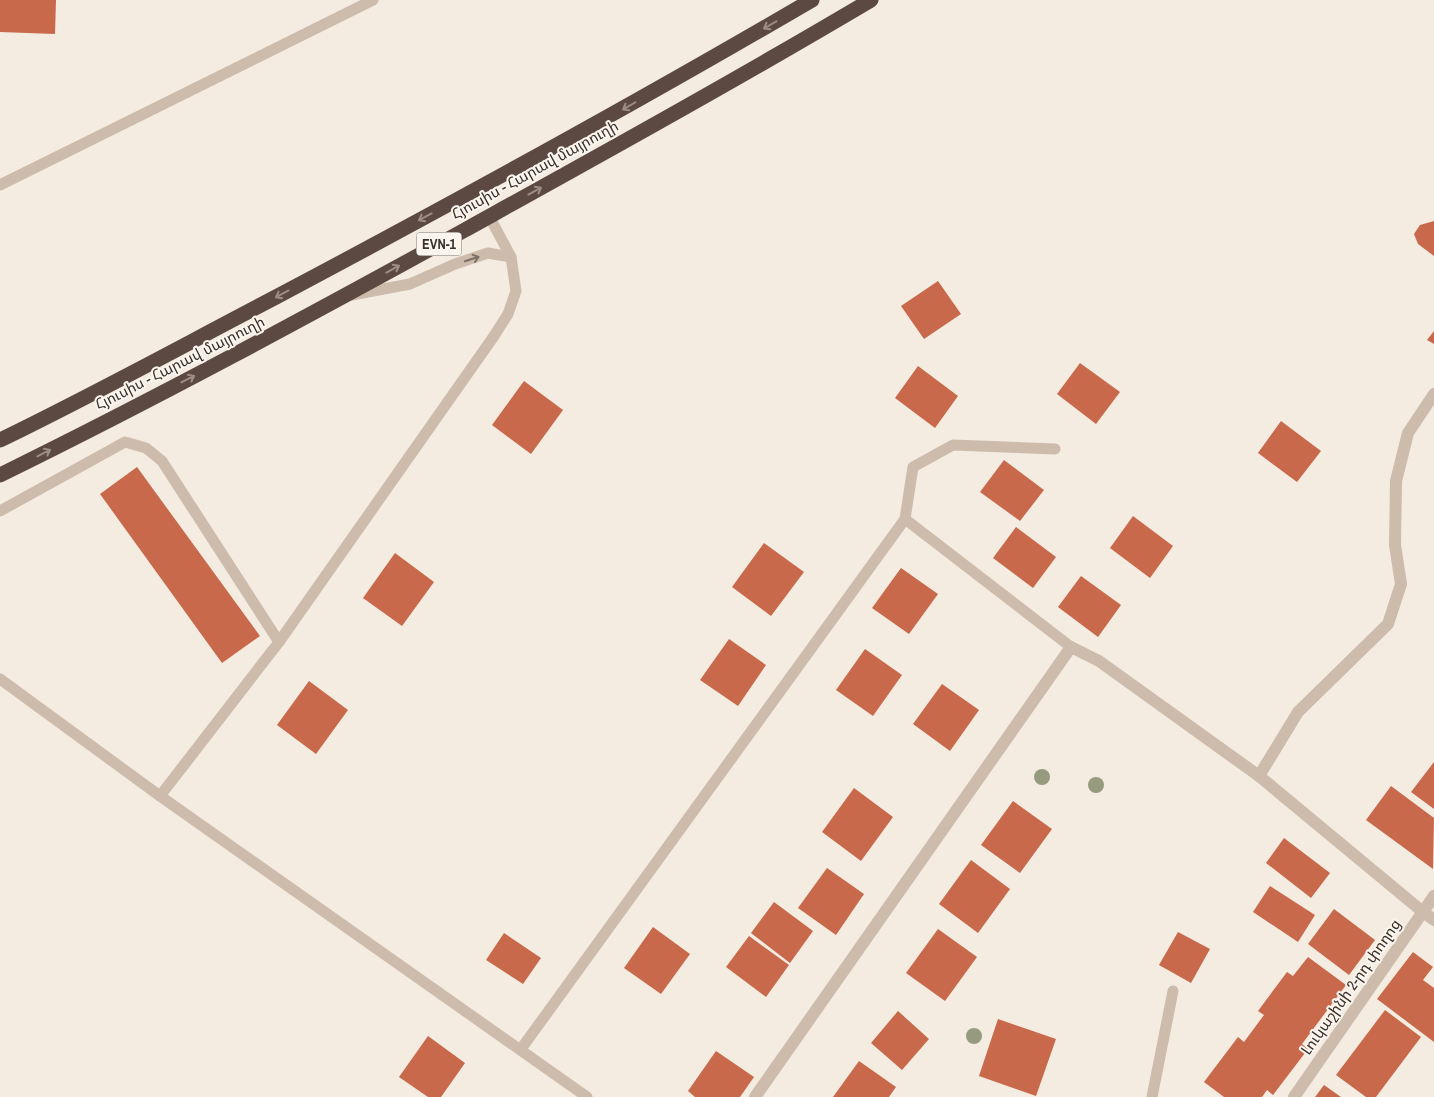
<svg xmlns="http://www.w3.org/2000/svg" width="1434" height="1097" font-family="'Archivo Narrow','Noto Sans Armenian',sans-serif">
<rect width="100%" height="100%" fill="#f4ebe1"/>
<g fill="#c8694b">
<polygon points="0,0 56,0 55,34 0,32"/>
<polygon points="1434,221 1434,256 1418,244 1414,234 1420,225"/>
<polygon points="938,281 961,314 924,339 901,306"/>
<polygon points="1434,331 1434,344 1427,340"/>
<polygon points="1080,363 1120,392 1096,424 1057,394"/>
<polygon points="918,366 958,396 935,428 895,398"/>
<polygon points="524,381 563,410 531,454 492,425"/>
<polygon points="1281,421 1321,451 1297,482 1258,453"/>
<polygon points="1004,460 1044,490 1020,521 980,492"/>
<polygon points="137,467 260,636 222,663 100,494"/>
<polygon points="1133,516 1173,546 1150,578 1110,548"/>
<polygon points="1016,527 1056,557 1033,588 993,558"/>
<polygon points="764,543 804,572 771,616 732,587"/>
<polygon points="395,553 434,582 402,626 363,598"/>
<polygon points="901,568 938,594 909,634 872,608"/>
<polygon points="1081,576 1121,605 1098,637 1058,607"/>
<polygon points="729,639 766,665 738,706 700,680"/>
<polygon points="865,649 902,675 873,716 836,690"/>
<polygon points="309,681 348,710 316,754 277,725"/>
<polygon points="942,684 979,710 950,751 913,724"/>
<polygon points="1434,762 1434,809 1411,792"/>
<polygon points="1391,786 1434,818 1433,869 1366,820"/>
<polygon points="854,788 893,817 861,861 822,832"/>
<polygon points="1013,801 1052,829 1020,873 981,845"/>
<polygon points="1284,838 1330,873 1311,898 1266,863"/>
<polygon points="971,860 1010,889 978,933 939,904"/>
<polygon points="827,868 864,894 836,935 798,908"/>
<polygon points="1270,886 1315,915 1298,942 1253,912"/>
<polygon points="774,902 813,931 790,963 751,933"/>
<polygon points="1334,909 1375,940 1349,975 1308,944"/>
<polygon points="653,927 690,954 661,994 624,968"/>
<polygon points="938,929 977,957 945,1001 906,973"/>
<polygon points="1178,932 1210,949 1191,983 1159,965"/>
<polygon points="504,933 541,958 523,984 486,960"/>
<polygon points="749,936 789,965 766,997 726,967"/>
<polygon points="1413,952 1433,967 1423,980 1434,988 1434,1042 1377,999"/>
<polygon points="1308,957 1346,985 1302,1044 1308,1049 1273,1095 1267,1090 1262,1097 1224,1097 1204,1082 1238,1037 1244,1042 1264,1015 1258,1011 1287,972 1293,976"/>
<polygon points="1385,1010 1421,1037 1376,1097 1366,1097 1336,1075"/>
<polygon points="898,1011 929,1039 902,1070 871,1043"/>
<polygon points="998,1019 1056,1039 1036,1096 979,1076"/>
<polygon points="428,1036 465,1063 441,1097 428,1097 399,1077"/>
<polygon points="716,1051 754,1077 740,1097 695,1097 688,1091"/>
<polygon points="859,1061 896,1087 889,1097 833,1097"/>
<polygon points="1324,1085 1341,1097 1315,1097"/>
</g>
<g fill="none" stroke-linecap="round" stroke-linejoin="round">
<g stroke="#cdbbac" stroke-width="11">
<polyline points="0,185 373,0"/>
<polyline points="352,295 410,284 455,264 488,253 511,257"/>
<polyline points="0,511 125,442 146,448 162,461 279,642"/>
<polyline points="905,519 913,467 953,445 1055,449"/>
<polyline points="0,679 160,796 587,1097"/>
<polyline points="160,796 279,642 494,336 508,314 516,291 511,257 489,216"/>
<polyline points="521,1049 905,519 1071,647"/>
<polyline points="1152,1097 1173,991"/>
</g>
<g stroke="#cdbbac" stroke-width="12">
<polyline points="1259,776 1298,712 1388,624 1401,584 1395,545 1396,481 1408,433 1434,394"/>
<polyline points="755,1097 1071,647 1099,661 1259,776 1423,912 1434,920"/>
<polyline points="1294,1097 1434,896"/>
</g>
<g stroke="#5c4a42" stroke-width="15">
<path d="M 0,440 C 93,395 184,345 276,297 C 457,201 636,103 812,0"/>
<path d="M 0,475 C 157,398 310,315 463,231 C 600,155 736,80 871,0"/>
</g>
</g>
<g fill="#969b7f">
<circle cx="1042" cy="777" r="8"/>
<circle cx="1096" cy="785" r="8"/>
<circle cx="974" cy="1036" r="8"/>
</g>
<defs><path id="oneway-shaft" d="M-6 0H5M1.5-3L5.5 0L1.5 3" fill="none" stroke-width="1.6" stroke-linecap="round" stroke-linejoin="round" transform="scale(1.25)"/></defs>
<g stroke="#9c8e87">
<use href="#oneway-shaft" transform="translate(770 25) rotate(150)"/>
<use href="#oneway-shaft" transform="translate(629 106) rotate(150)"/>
<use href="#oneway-shaft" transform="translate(535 191) rotate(-29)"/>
<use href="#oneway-shaft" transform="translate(425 217) rotate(152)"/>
<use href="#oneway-shaft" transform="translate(393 269) rotate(-29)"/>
<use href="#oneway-shaft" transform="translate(282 294) rotate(152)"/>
<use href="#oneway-shaft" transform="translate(188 379) rotate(-27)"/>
<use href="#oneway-shaft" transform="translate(44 453) rotate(-27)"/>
</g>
<use stroke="#7d6f65" href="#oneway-shaft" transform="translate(472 259) rotate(-18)"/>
<g text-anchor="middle" stroke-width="4" stroke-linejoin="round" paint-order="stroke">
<rect fill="#fbf5ee" stroke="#756b66" stroke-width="1" x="416.5" y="232.5" width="45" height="23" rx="4"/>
<g font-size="14" font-weight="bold" fill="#3b302b">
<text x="439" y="249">EVN-1</text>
</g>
<g font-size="15" fill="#3b302b" stroke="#fbf5ee">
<text transform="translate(535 170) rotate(-29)" y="5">Հյուսիս - Հարավ մայրուղի</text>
<text transform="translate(180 363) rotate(-27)" y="5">Հյուսիս - Հարավ մայրուղի</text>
<text transform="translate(1351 987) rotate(-55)" y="5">Լուկաշինի 2-րդ փողոց</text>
</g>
</g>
</svg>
